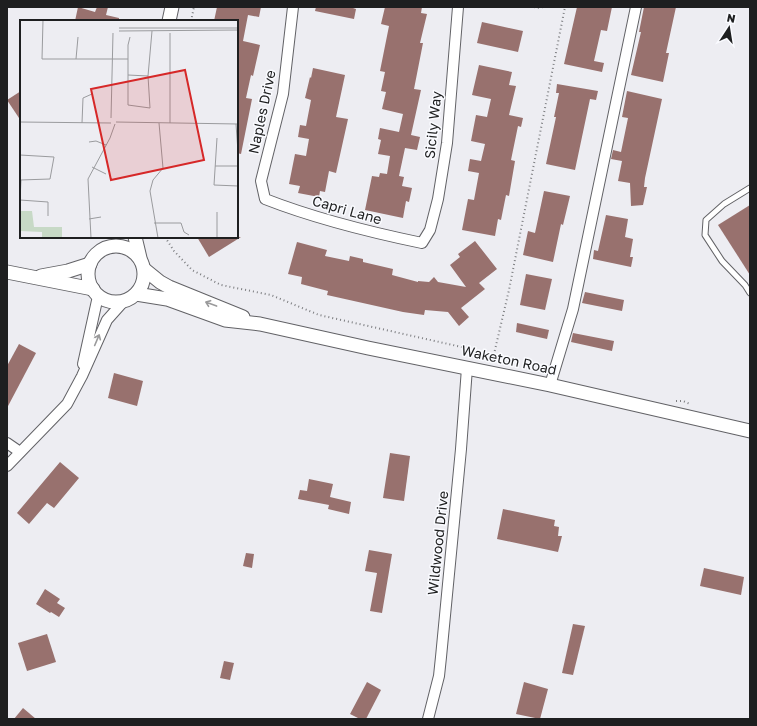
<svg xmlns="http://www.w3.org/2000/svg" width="757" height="726" font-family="'Golos Text',sans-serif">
<rect width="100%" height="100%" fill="#ededf2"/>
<g fill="#98716e">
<polygon points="78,7 95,12 97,7 108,7 106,15 119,18 119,21 75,21"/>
<polygon points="217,7 261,7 259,17 248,15 243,41 260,45 253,76 251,75 246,98 252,99 241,154 237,153 237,21 214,21"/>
<polygon points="316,7 350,7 356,9 354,19 315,11"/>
<polygon points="385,7 422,7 421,13 427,14 420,43 423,43 414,89 421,90 411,135 420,137 417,150 405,148 399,176 404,177 402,186 412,188 409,202 406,201 403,218 365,210 372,176 379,177 380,173 387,174 390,156 378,154 381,140 378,139 380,128 399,132 403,114 382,109 386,92 381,91 385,72 380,71 389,26 381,24"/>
<polygon points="577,7 612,7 607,31 601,30 594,61 604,63 602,72 564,64"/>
<polygon points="644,7 676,7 666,53 669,53 663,82 631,75 641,32 639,32"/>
<polygon points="482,22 523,31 518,52 477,43"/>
<polygon points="479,65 512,72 509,85 516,86 509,115 523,118 521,127 518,126 511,160 515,161 509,196 506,195 501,220 498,219 495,236 462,230 468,199 474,200 479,173 468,171 470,159 481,161 485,144 471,141 476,115 487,117 491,99 472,95"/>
<polygon points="313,68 345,75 336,117 348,119 336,173 329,171 325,192 320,191 319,197 298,193 300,186 289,184 295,154 306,156 309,139 298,137 300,125 306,126 311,100 305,98 310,77 311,78"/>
<polygon points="557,84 598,91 596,100 590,99 575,170 546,164 556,117 554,117 559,93 556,93"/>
<polygon points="21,91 21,121 7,100"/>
<polygon points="627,91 662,99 645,178 644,187 647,187 643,205 631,206 630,183 618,181 622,161 611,159 613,150 621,152 628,118 622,117"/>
<polygon points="544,191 570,196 563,225 561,224 553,262 523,255 528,231 535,233"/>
<polygon points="750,205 750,275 718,225"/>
<polygon points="606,215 628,219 625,237 633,239 630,257 633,257 631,267 593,259 594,250 598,251"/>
<polygon points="197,237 241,237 209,257"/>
<polygon points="475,241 497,269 479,283 485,289 461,308 469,317 459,326 448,312 425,310 424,315 403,312 327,295 328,291 301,284 302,277 288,274 297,242 327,250 325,256 349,261 350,256 363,259 363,262 393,269 392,275 418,282 418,281 429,282 434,277 438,282 466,287 450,265 460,257 458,254"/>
<polygon points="526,274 552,279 545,310 520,305"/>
<polygon points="585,292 624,300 622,311 582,303"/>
<polygon points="517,323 549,330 547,339 516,332"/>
<polygon points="573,333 614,341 612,351 571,342"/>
<polygon points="19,344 36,353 7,408 7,366"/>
<polygon points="114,373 143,381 137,406 108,398"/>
<polygon points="390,453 410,456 404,501 383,498"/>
<polygon points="60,462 79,478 54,508 47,503 29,524 17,513"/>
<polygon points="309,479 333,484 330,497 351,502 349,514 328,509 329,505 298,499 300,490 307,491"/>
<polygon points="503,509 555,520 554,526 559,527 558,536 562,536 558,552 497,539"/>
<polygon points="369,550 392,554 382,613 370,611 377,573 365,571"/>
<polygon points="246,553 254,554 252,568 243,566"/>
<polygon points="704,568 744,577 741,595 700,586"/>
<polygon points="45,589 60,599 57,603 65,608 59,617 51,612 50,613 36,604"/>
<polygon points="573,624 585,626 573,675 562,673"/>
<polygon points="47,634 56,662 27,671 18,643"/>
<polygon points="224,661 234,663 230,680 220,678"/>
<polygon points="367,682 381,690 366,719 360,719 350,714"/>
<polygon points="524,682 548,689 540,719 516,714"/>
<polygon points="23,708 36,719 14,719"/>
</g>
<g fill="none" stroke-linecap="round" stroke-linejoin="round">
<defs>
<polyline id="service" points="750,188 724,204 706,220 705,235 722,261 745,285 750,293"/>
<g id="minor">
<path d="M 293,7 L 283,94 L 261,181 L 265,199 C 316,219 369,232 422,243 L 430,230 L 438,199 L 447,143 L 458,7"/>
<polyline points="83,364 98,296"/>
<polyline points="550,385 573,309 636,7"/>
<polyline points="7,443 20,452"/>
<polyline points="7,466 67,404 82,376 107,320 124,301"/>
<polyline points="428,719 439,676 441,657 461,449 467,368"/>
</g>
<g id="tertiary">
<polyline points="169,21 172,7"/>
<polyline points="135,237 140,258"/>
<circle cx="116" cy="274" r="28"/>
<polyline points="144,269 160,282 169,287 243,317"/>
<polyline points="7,272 93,289"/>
<polyline points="41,276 68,271 90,264"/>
<polyline points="136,294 167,299 225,320 260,324 368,348 550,385 750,431"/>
</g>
</defs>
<use href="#service" stroke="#626266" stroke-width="7"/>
<use href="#minor" stroke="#626266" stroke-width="12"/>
<use href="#tertiary" stroke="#626266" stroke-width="15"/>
<g stroke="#7d7e81" stroke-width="2" stroke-dasharray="1 3" stroke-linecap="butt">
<polyline points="534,7 540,8 543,7"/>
<polyline points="191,21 194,7"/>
<polyline points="165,237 174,251 192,270 221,285 271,295 319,315 475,350 488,359"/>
<polyline points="482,356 484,354 494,354 509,290 565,7"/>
<polyline points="676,401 683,401 690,404"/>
</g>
<use href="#service" stroke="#fff" stroke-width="5"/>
<use href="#minor" stroke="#fff" stroke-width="10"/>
<use href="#tertiary" stroke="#fff" stroke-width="13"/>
</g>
<defs><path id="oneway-shaft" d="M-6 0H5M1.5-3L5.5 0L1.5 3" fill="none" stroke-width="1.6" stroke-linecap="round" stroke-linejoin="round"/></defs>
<g stroke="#9a9a9b">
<use href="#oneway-shaft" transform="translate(211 304) rotate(-160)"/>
<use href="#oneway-shaft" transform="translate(97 340) rotate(-67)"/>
</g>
<g text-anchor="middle" stroke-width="3" stroke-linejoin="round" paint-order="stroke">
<g font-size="14" fill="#1e1f20" stroke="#fafbff">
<text transform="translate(262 112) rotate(-78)" y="5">Naples Drive</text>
<text transform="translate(433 125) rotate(-84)" y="5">Sicily Way</text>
<text transform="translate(347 210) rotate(16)" y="5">Capri Lane</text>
<text transform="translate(509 360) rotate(12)" y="5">Waketon Road</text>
<text transform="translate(438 543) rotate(-84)" y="5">Wildwood Drive</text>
</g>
</g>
<g transform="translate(20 20)">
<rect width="218" height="218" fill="#ededf2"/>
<path d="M 0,191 L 12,191 L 14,207 L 42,207 L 42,218 L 22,218 L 22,212 L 0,211 Z" fill="#c7d9c6"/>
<path fill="none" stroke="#9a9b9e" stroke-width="1" d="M 23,0 L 22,39 L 108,39M 99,8 L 218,8M 99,11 L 218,10M 150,13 L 150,103M 110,17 L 108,25 L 108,85 L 130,88 L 128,56 L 132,11M 56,39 L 58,17M 108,55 L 128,56M 91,98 L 93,13M 0,102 L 91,103M 96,102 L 218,104M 62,103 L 63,78 L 72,74M 216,104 L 218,132M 197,118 L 194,165 L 218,166M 69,122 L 76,121 L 86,125M 0,135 L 34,137 L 30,159 L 0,160M 195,146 L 218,146M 72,147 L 86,154M 0,180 L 28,182 L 28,196M 0,180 L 1,160M 69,199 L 81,197M 134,203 L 161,203 L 164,212 L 169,215M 71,218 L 68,159 L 90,118 L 95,104M 138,218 L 130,171 L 133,160 L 143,148 L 139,103M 197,218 L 197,192"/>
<path fill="#d62828" fill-opacity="0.15" stroke="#d62828" stroke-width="2" d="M 165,50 L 184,140 L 91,160 L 71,69 Z"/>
<rect width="218" height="218" fill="none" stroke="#1e1f20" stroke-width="2"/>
</g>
<rect width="757" height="726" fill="none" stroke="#1e1f20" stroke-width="16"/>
<g transform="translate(729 28) rotate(12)" stroke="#fafbff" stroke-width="3" paint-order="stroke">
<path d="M0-3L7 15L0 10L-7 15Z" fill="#1e1f20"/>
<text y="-6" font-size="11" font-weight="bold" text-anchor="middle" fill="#1e1f20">N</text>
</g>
</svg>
